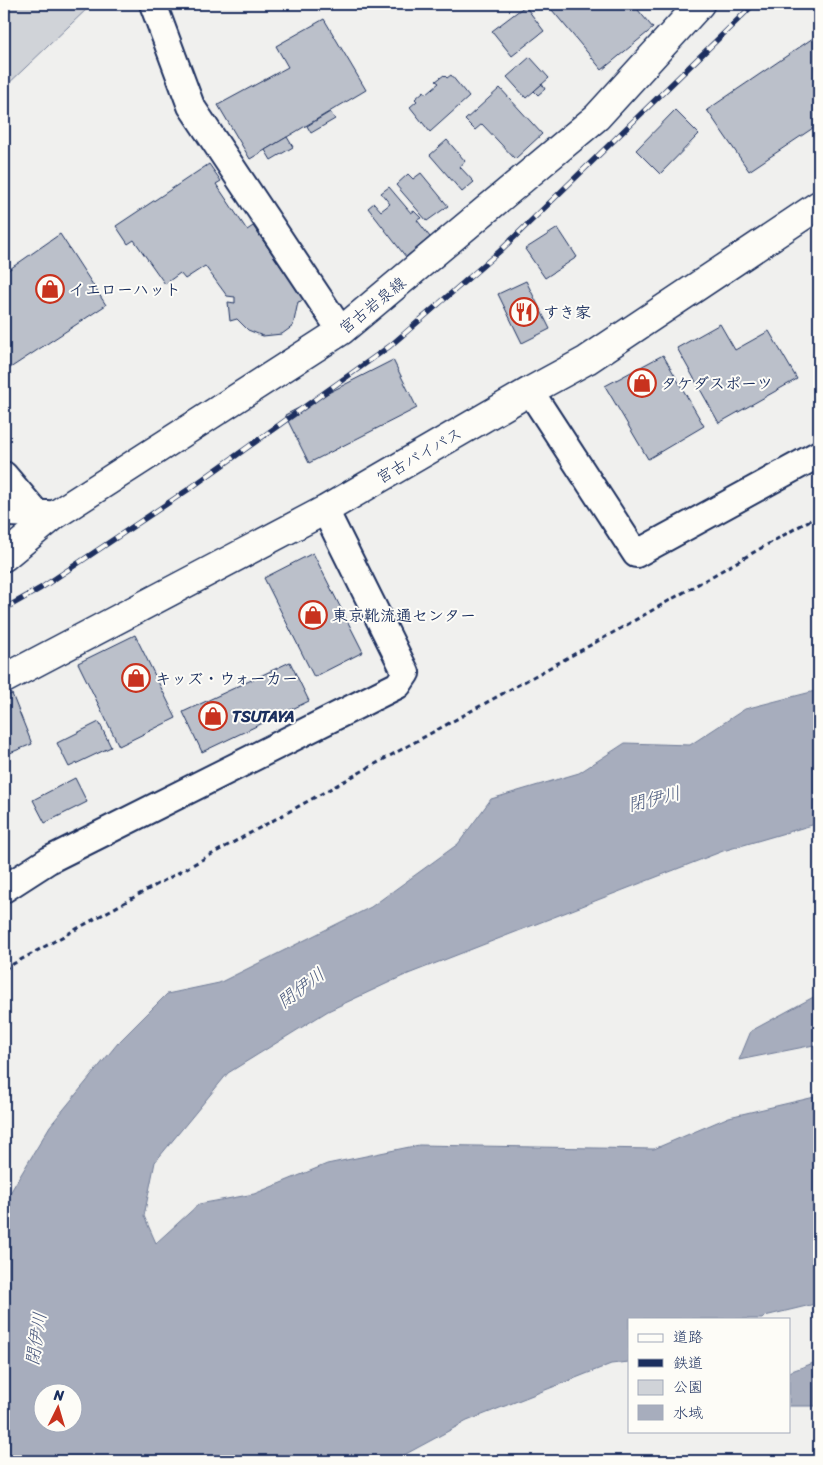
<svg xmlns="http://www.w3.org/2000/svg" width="823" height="1465" font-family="Sriracha,'Klee One',sans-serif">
<rect width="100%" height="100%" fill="#f0f0ee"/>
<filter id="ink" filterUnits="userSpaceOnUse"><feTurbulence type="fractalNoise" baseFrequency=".02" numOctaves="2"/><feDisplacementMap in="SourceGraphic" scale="10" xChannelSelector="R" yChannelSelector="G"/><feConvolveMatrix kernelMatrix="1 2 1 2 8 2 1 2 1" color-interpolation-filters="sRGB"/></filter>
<g filter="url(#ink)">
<polygon fill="#d0d3d8" stroke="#76819b" points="4,4 91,4 91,5 4,88"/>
<g fill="#a7adbd" stroke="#6f7b97" fill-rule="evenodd">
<path d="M 819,690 L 819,823 L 723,851 L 403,976 L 328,1011 L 228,1073 L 155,1162 L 144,1216 L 156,1243 L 199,1204 L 254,1194 L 327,1164 L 419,1145 L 654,1149 L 729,1117 L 819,1096 L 819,1303 L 765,1316 L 762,1319 L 629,1319 L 629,1362 L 611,1364 L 467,1421 L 393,1461 L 4,1461 L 4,1203 L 50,1126 L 118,1043 L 167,994 L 219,983 L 371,907 L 458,844 L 491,799 L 579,773 L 625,743 L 690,745 L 745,709 ZM 42,1392 L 72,1392 L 72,1422 L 42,1422 Z"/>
<polygon points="819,994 819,1044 739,1060 751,1031"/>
<polygon points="819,1361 819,1406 789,1406 789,1372"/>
</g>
<g fill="#bbc0ca" stroke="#1b2f5e">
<polygon points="547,4 633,4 653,28 602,70"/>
<polygon points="525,6 544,31 512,56 492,31"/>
<polygon points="324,19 366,90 250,159 218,105 288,67 276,46"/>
<polygon points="819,34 819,124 749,171 707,110"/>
<polygon points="530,57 549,78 526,98 507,77"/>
<polygon points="444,75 447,78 451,75 469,97 430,132 410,107 417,101 415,99 424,91 426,94 439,83 436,81"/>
<polygon points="542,84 545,89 538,95 534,91"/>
<polygon points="500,88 542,134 515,159 482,124 475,130 465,120"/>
<polygon points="675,110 699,134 660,174 636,150"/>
<polygon points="330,112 335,119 311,133 307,126"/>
<polygon points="287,137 293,147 271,160 265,150"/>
<polygon points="447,140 465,161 460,167 474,182 462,192 430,155"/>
<polygon points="209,164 221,181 216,184 247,230 253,226 304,300 298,302 293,326 282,334 263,336 248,330 237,319 230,321 228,302 235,303 235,297 227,296 205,266 185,279 180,273 165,284 134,240 128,244 116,226"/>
<polygon points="421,173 448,206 427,221 396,185 408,174 413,179"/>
<polygon points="389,187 411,213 414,211 421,218 417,220 430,237 406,257 368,208 374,203 381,211 390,204 381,193"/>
<polygon points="558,228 577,257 545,278 525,249"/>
<polygon points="60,234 106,305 4,372 4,273"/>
<polygon points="526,281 550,329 522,343 498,294"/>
<polygon points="720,324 735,350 769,331 797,379 719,423 677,348"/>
<polygon points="663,355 704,426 648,459 605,386"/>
<polygon points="393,360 417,408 309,463 285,415"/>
<polygon points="313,553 363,652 314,677 264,578"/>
<polygon points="135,635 176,718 119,746 78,663"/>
<polygon points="290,662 309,701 202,752 183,712"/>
<polygon points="12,694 32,744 5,755 4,697"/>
<polygon points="99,722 111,747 69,767 57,743"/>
<polygon points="75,778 87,802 45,823 33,800"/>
</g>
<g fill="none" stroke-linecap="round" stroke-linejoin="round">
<defs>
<g id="minor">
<polyline points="153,4 191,106 341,331"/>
<polyline points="530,391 636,554 819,454"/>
<polyline points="4,475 37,514"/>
<polyline points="4,513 47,514"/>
<polyline points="4,889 49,860 398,685 406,673 325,510"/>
</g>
<polyline id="major" points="4,557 55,515 341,331 597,117 700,4"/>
<polyline id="highway" points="4,679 325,510 530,391 587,360 819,205"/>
</defs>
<use href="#minor" stroke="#1b2f5e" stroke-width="30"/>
<use href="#major" stroke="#1b2f5e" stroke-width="31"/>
<use href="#highway" stroke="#1b2f5e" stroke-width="31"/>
<polyline stroke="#1b2f5e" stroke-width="3" stroke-dasharray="5 4" stroke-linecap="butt" points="4,969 616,631 819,515"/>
<use href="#minor" stroke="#fdfcf7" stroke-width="26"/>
<use href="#major" stroke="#fdfcf7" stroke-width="28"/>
<use href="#highway" stroke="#fdfcf7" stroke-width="28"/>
<defs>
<polyline id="rail" points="4,609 41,588 189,489 390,346 500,251 754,4"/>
</defs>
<use href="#rail" stroke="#1b2f5e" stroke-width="5.5"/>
<use href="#rail" stroke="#fdfcf7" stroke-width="4" stroke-dasharray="11" stroke-linecap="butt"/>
</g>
</g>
<defs>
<symbol id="shop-ring" viewBox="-11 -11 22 22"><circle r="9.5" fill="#fdfcf7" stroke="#c8321e" stroke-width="1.5"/><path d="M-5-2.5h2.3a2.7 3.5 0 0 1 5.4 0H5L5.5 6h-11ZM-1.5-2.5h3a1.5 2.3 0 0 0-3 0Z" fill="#c8321e"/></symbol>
<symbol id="restaurant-ring" viewBox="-11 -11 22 22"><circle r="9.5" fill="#fdfcf7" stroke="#c8321e" stroke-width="1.5"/><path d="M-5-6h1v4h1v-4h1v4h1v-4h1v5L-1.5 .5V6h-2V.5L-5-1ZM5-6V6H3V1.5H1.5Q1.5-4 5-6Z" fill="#c8321e"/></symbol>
</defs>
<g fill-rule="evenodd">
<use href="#shop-ring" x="34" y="273" width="32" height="32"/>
<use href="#restaurant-ring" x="508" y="296" width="32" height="32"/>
<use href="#shop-ring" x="626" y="367" width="32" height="32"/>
<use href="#shop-ring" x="297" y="599" width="32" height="32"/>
<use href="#shop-ring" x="120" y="662" width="32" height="32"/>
<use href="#shop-ring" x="197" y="700" width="32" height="32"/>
</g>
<g text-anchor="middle" stroke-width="4" stroke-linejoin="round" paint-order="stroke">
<g font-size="16" font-weight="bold" fill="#1b2f5e" stroke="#fdfcf7" text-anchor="start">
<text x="69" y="295">イエローハット</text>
<text x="543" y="318">すき家</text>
<text x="661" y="389">タケダスポーツ</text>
<text x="332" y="621">東京靴流通センター</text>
<text x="155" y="684">キッズ・ウォーカー</text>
<text x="232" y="722">TSUTAYA</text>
</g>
<g font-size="16" fill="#1b2f5e" stroke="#fdfcf7">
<text transform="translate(372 305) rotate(-39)" y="6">宮古岩泉線</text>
<text transform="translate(419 455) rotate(-30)" y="6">宮古バイパス</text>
</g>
<g font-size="18" font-style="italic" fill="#4c5b7f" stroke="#fdfcf7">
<text transform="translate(654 799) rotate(-14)" y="6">閉伊川</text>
<text transform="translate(301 988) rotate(-37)" y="6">閉伊川</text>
<text transform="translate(36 1339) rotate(-81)" y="6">閉伊川</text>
</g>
</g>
<rect width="823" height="1465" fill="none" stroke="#fdfcf7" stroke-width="20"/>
<rect x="10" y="10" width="803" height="1445" fill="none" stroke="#1b2f5e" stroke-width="2" filter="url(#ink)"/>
<rect x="628" y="1318" width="162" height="115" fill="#fdfcf7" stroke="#a3aaba"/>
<rect x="638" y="1334" width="25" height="8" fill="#fdfcf7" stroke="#a3aaba"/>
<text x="673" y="1342" font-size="15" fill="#1b2f5e">道路</text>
<rect x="638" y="1359" width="25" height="8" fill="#1b2f5e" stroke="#a3aaba"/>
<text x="673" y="1368" font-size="15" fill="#1b2f5e">鉄道</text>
<rect x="638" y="1380" width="25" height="15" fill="#d0d3d8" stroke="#a3aaba"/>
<text x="673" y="1392" font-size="15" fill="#1b2f5e">公園</text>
<rect x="638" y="1405" width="25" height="15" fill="#a7adbd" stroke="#a3aaba"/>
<text x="673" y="1418" font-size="15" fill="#1b2f5e">水域</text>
<g transform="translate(58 1408) rotate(5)"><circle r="24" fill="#fdfcf7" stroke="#a3aaba"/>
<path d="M0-4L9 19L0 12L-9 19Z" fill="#c8321e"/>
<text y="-8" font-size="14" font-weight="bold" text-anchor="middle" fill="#1b2f5e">N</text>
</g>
</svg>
